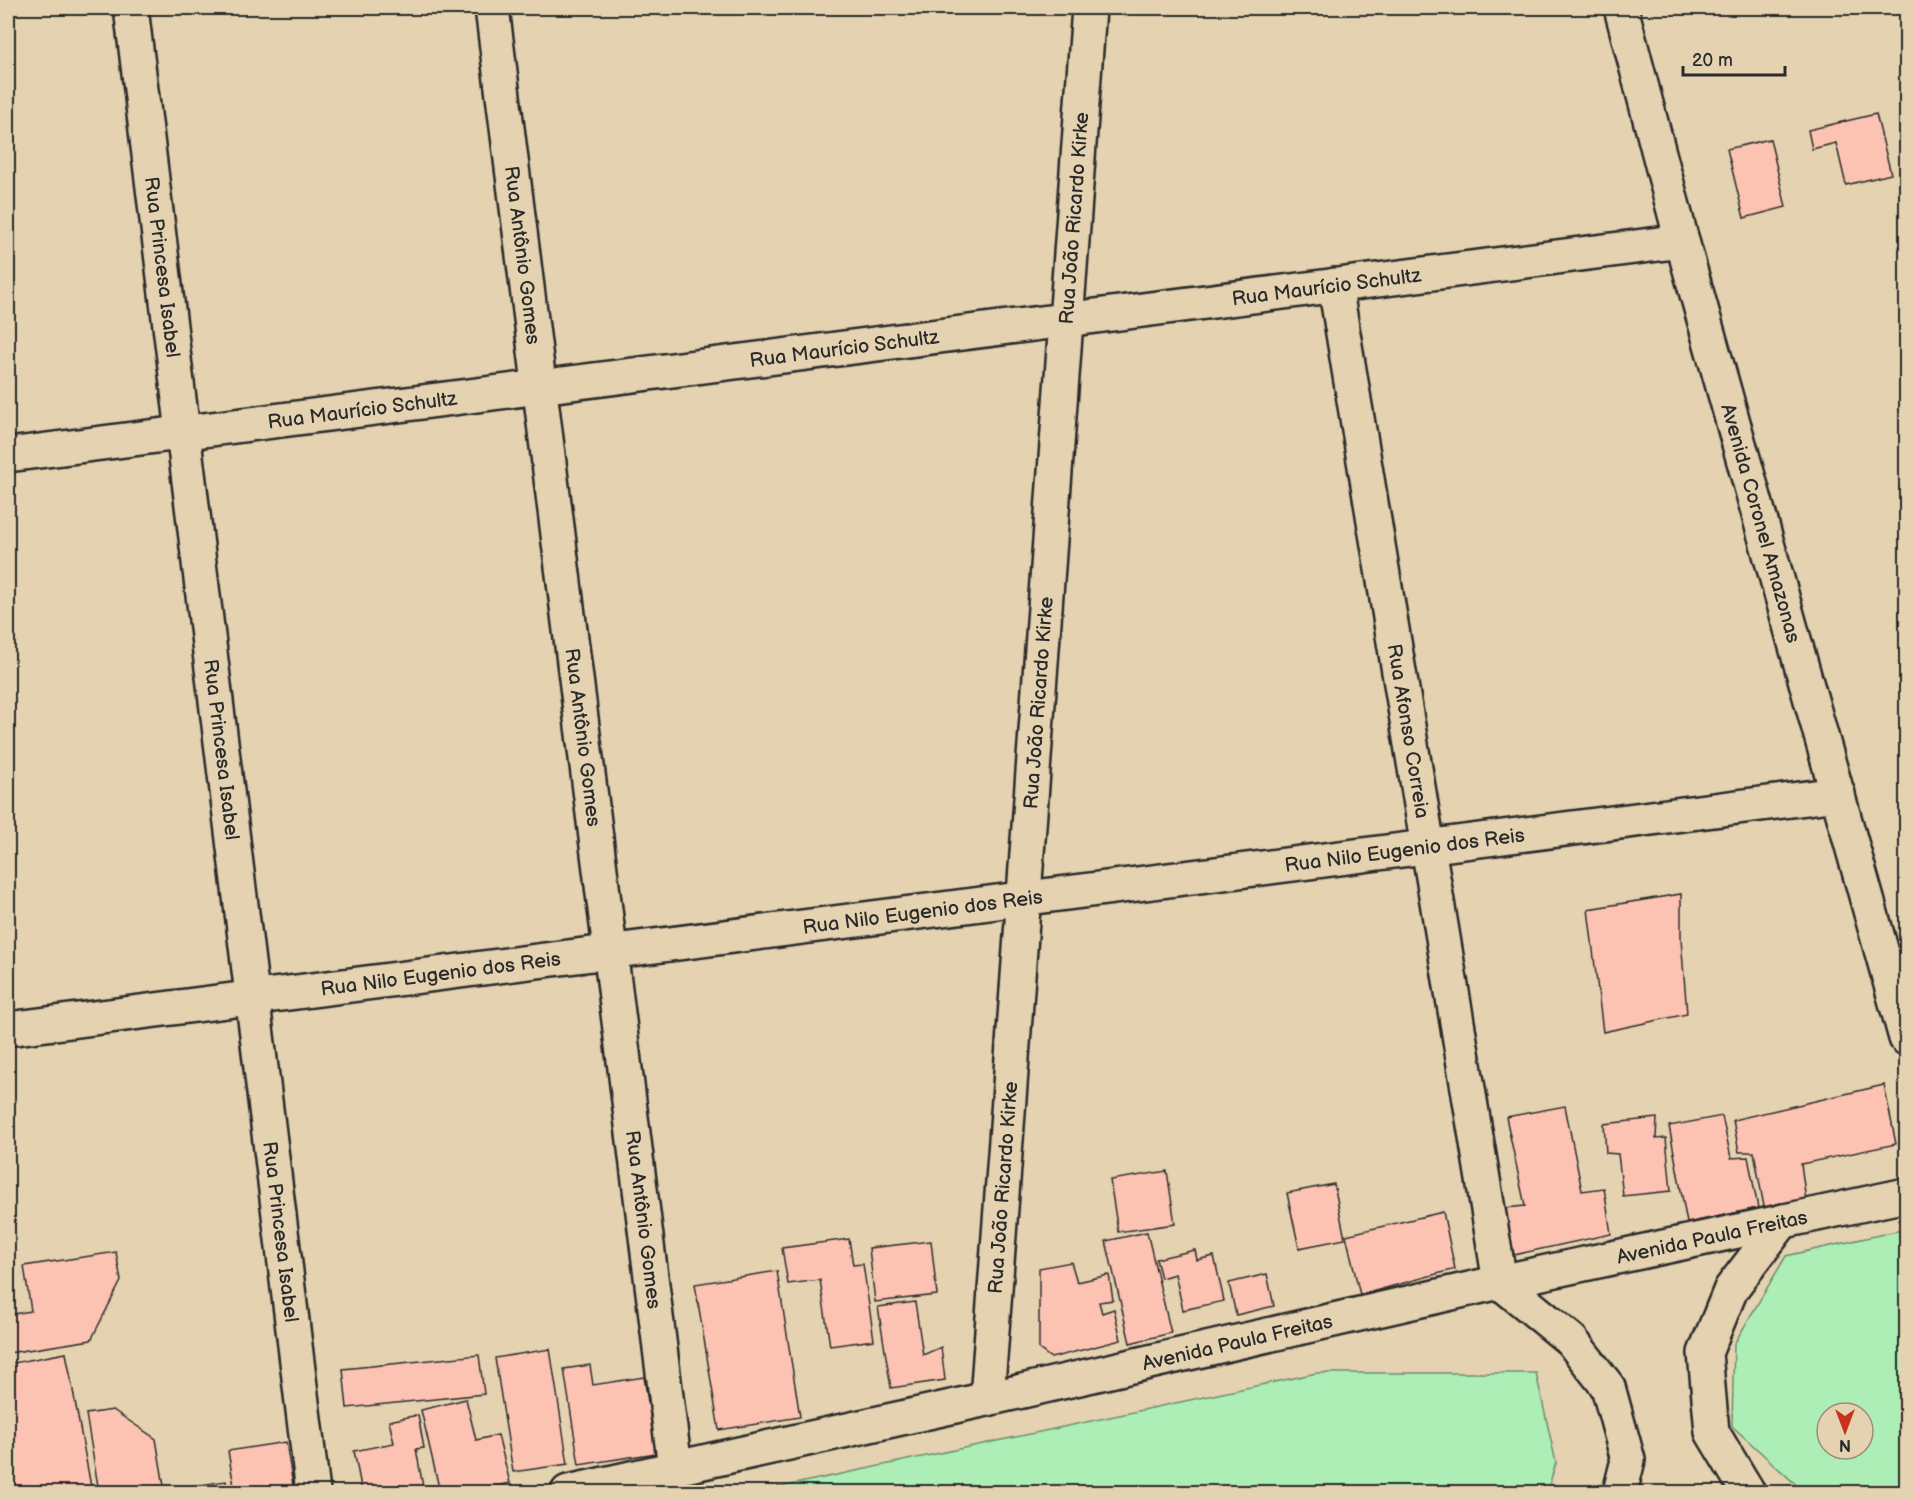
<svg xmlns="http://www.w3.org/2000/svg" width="1914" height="1500" font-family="'Balsamiq Sans',sans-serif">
<rect width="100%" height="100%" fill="#e4d2b0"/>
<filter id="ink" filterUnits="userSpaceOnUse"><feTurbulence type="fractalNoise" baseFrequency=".0167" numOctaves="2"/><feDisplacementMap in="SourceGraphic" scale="12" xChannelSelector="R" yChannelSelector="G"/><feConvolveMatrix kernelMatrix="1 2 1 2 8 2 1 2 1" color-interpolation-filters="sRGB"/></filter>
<g filter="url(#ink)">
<g fill="#adeeb6" stroke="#6c8c70" stroke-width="1.5" fill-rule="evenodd">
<path d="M 1906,1229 L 1906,1492 L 1804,1492 L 1732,1426 L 1734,1344 L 1786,1256 ZM 1827,1413 L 1863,1413 L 1863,1449 L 1827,1449 Z"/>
<polygon points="1317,1373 1536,1373 1556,1463 1547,1492 757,1492"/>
</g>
<g fill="#fcc3b3" stroke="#2b2b2b" stroke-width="1.5">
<polygon points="1876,114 1891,174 1846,185 1836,143 1812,149 1808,130"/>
<polygon points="1770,139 1786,207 1744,218 1727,149"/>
<polygon points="1681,894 1681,939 1687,1014 1603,1032 1588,909"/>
<polygon points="1884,1085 1896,1144 1801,1164 1806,1201 1764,1207 1754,1152 1739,1152 1733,1120"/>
<polygon points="1565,1106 1582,1191 1604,1188 1611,1234 1514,1255 1505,1208 1525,1206 1506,1117"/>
<polygon points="1722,1116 1731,1158 1748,1157 1758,1208 1687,1223 1669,1126"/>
<polygon points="1657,1118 1656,1139 1666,1138 1671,1191 1623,1196 1618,1154 1606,1153 1604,1124"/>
<polygon points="1167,1171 1175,1224 1118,1232 1110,1180"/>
<polygon points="1334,1184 1345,1239 1299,1248 1287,1193"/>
<polygon points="1443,1212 1455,1269 1360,1295 1346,1235"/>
<polygon points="1147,1232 1171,1333 1130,1343 1106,1241"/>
<polygon points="849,1239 853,1265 863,1264 874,1340 830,1346 820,1280 788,1284 782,1248"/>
<polygon points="931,1241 937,1295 875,1302 869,1248"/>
<polygon points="1195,1250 1197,1260 1214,1256 1224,1301 1183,1310 1175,1274 1161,1278 1156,1259"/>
<polygon points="116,1252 121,1281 91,1340 8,1353 8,1315 31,1311 24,1266"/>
<polygon points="1071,1262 1077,1282 1109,1275 1113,1300 1099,1302 1102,1313 1114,1309 1121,1340 1051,1358 1039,1349 1039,1268"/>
<polygon points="777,1271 800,1417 719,1430 695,1284"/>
<polygon points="1267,1274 1274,1306 1236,1315 1229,1283"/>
<polygon points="915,1302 923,1355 941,1347 945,1380 891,1388 878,1307"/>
<polygon points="550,1349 568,1464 513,1472 495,1358"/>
<polygon points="66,1353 92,1492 8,1492 8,1364"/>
<polygon points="479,1355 484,1394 347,1408 343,1369"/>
<polygon points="590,1365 593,1385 644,1377 656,1453 579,1465 564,1369"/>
<polygon points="466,1399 476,1440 498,1435 510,1483 469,1492 440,1492 421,1410"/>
<polygon points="113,1410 156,1439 165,1492 99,1492 86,1414"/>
<polygon points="418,1415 424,1448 416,1449 424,1492 362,1492 354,1451 394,1443 389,1421"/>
<polygon points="286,1442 294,1492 235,1492 228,1451"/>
<polygon points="226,1481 228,1492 169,1492 169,1490"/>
</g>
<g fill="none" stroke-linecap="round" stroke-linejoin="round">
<defs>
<g id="minor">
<path id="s1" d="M 131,8 L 313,1492"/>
<path id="s2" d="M 492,8 L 675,1468"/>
<path id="s3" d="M 1335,285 L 1500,1282"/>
<path id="s4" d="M 8,455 L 1682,241"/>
<path id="s5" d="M 8,1029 L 1838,794"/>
<path id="s6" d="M 987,1399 L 1089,8"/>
</g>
<g id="tertiary">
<path id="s7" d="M 1621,8 L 1682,241 L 1906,1038"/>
</g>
<g id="secondary">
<polyline points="1500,1282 1571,1340 1608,1387 1628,1460 1620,1492"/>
<path id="s8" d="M 568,1492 L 987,1399 L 1500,1282 L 1906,1195"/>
<polyline points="1748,1492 1712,1432 1705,1353 1731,1289 1783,1221"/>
</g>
</defs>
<use href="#minor" stroke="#2b2b2b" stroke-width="38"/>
<use href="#tertiary" stroke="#2b2b2b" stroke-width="38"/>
<use href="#secondary" stroke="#2b2b2b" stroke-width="38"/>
<use href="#minor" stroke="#e4d2b0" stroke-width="33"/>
<use href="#tertiary" stroke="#e4d2b0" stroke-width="33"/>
<use href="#secondary" stroke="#e4d2b0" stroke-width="33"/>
</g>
</g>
<g text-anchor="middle" stroke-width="5" stroke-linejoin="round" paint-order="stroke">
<g font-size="20" fill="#2b2b2b" stroke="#e4d2b0">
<text dy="7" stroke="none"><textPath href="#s6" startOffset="1184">Rua João Ricardo Kirke</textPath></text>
<text dy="7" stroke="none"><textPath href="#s2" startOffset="249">Rua Antônio Gomes</textPath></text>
<text dy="7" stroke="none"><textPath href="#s1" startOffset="261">Rua Princesa Isabel</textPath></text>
<text dy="7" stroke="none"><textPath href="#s4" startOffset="1329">Rua Maurício Schultz</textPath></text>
<text dy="7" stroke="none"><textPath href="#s4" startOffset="843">Rua Maurício Schultz</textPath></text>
<text dy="7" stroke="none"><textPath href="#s4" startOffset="357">Rua Maurício Schultz</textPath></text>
<text dy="7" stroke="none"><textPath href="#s7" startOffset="534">Avenida Coronel Amazonas</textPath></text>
<text dy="7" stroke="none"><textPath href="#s6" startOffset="698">Rua João Ricardo Kirke</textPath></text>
<text dy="7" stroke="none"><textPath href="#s3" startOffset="452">Rua Afonso Correia</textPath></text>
<text dy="7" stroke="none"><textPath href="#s2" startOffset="735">Rua Antônio Gomes</textPath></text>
<text dy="7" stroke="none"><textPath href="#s1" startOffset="747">Rua Princesa Isabel</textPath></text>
<text dy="7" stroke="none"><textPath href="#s5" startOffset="1408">Rua Nilo Eugenio dos Reis</textPath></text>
<text dy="7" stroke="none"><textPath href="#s5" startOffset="922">Rua Nilo Eugenio dos Reis</textPath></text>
<text dy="7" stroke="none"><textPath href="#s5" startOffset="436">Rua Nilo Eugenio dos Reis</textPath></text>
<text dy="7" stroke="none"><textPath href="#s6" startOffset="212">Rua João Ricardo Kirke</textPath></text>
<text dy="7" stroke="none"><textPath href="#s2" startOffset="1221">Rua Antônio Gomes</textPath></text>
<text dy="7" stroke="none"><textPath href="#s1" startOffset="1233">Rua Princesa Isabel</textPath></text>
<text dy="7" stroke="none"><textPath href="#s8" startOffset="1172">Avenida Paula Freitas</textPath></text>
<text dy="7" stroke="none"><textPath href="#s8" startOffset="686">Avenida Paula Freitas</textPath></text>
</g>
</g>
<rect width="1914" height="1500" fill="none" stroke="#e4d2b0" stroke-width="30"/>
<rect x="15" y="15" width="1884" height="1470" fill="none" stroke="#2b2b2b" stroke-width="2" filter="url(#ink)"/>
<g transform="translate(1845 1431) rotate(180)"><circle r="28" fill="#e4d2b0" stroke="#9a8f7b" stroke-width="1.5"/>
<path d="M0-4.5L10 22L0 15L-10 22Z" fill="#c8321e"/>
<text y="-9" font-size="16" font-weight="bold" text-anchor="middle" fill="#2b2b2b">N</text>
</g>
<path d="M1683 66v9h102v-9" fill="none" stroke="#2b2b2b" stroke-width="3"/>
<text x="1692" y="66" font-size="18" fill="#2b2b2b" stroke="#e4d2b0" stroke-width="4.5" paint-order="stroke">20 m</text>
</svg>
